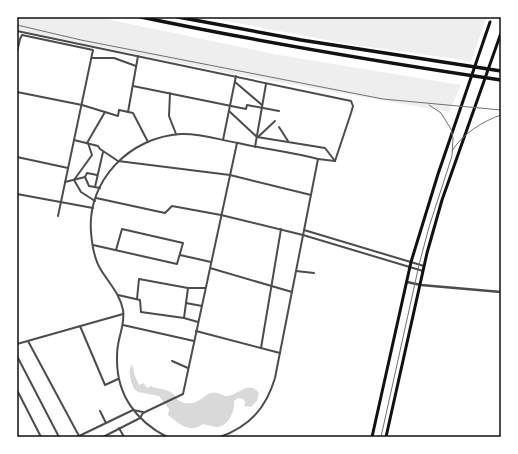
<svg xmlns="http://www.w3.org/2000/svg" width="518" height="454" font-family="Overpass,sans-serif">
<rect width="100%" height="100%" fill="#fff"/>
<g fill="#eee">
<polygon points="17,17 97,17 279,55 461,85 449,112 239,75 17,30"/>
<polygon points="206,17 487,17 471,61 347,44"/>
</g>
<path fill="#d9d9d9" d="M 132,364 L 135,376 L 139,385 L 144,383 L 147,388 L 151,386 C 156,389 162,388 168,391 C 178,394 175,405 192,403 C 200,402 204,395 211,393 C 217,391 221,395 226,396 C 239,396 248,379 259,393 L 257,401 L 251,407 L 244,406 L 245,402 L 243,399 L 238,398 L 234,401 C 235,412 228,427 216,427 C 211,426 207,425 203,424 C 189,434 180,424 168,415 L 169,409 L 159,396 L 138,392 L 134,389 C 131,381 127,372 132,364 Z"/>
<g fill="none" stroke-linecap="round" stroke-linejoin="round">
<g stroke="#4c4c4c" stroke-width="2">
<polyline points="17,31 351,101 353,106 351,113 335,161"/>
<polyline points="17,52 20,39 22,35 93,50 58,216"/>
<polyline points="92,58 114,58 136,66"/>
<polyline points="235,82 262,105"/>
<polyline points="133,86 246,109 247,105 279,111"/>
<polyline points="17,92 82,105 118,116 119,110 133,113 148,142"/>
<polyline points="170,93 169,116 176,134"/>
<polyline points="229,111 257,137 325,148 335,161"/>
<polyline points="128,112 138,56"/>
<polyline points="279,127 288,141"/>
<polyline points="258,137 275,121"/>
<polyline points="74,140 98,146 100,149 118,161 230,175 311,195"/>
<polyline points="223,140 236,76"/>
<polyline points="87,143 105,112"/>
<polyline points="88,143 92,155 74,180 81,192 95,201"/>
<polyline points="255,147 266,84"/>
<polyline points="17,157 68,168"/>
<polyline points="318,159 335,161"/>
<polyline points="85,177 89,186 100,188"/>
<polyline points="65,182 85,177 87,173 97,175"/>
<polyline points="95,187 103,152"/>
<polyline points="17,194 93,208"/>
<polyline points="96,198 165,213 172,206 221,215 303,235 423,271"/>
<polyline points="304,230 424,266"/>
<polyline points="93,245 177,264 183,243 122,229 116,250"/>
<polyline points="180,255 211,262"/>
<polyline points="210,268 292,292"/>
<polyline points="296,271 314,273"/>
<polyline points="118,295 140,300 141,312 184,318 198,322"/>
<polyline points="137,299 139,279 188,288 205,288"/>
<polyline points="186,303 202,306"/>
<polyline points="184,318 188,288"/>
<polyline points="123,325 194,341"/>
<polyline points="80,326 105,385 118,379"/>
<polyline points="196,331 280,353"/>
<polyline points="28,341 79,436"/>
<polyline points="17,344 123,314"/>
<polyline points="261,348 281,229"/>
<polyline points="17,356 59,437"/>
<polyline points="172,361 188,368"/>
<polyline points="17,390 41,437"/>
<polyline points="100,411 106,423"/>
<polyline points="119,428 124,437"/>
<polyline points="77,437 133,410 143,412"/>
<polyline points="103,437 140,418 143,413 183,394 237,143"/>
<path d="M 167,437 C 136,421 117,395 117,360 C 117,355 117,350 118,345 C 120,333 125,322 123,310 C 120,294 109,283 101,270 C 94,259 92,245 91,232 C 87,180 130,137 181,134 C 199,133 220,140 238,143 C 264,149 291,152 318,159 L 275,378 C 266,408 250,426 220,437"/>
</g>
<polyline stroke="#4c4c4c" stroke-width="2.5" points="407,282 421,285 501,292"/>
<g stroke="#111" stroke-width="3">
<polyline points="372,437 411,262 438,174 490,22"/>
<polyline points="386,437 427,253 442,200 501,33"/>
</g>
<g stroke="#111" stroke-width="3.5">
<path d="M 141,17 C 260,42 380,62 501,80"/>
<polyline points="178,17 301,40 501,71"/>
</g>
<g stroke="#707070" stroke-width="1">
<polyline points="17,25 81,40 383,99 501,110"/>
<path d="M 452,151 C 462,134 483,121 501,115"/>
<polyline points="381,437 419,265 429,227 452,156 453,138 451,129 441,113 429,105"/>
</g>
</g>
<rect width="518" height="454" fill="none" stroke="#ffffff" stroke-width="36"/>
<rect x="18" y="18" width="482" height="418" fill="none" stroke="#111" stroke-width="1.5"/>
</svg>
